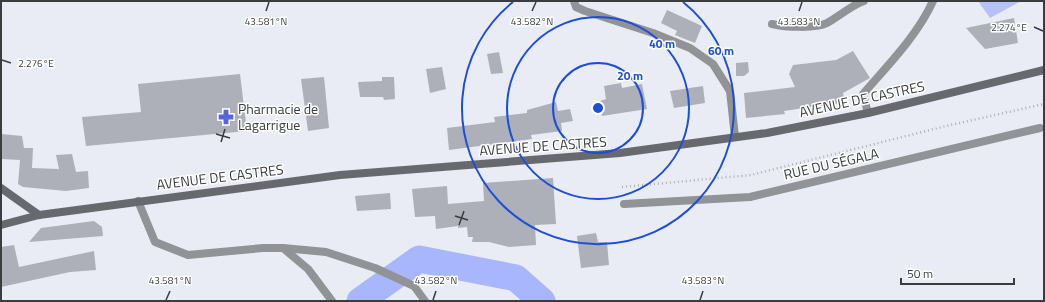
<svg xmlns="http://www.w3.org/2000/svg" width="1045" height="302" font-family="'Titillium Web',sans-serif">
<rect width="100%" height="100%" fill="#e9ecf5"/>
<polygon fill="#b6c2f5" points="978,1 1021,1 990,18"/>
<g fill="none" stroke-linecap="round" stroke-linejoin="round">
<polyline stroke="#a8b6fe" stroke-width="27" points="360,301 419,259 516,278 542,301"/>
</g>
<g fill="#adb0b8">
<polygon points="667,10 702,26 695,43 675,35 677,31 661,23"/>
<polygon points="1014,18 1018,43 985,49 966,28"/>
<polygon points="853,51 870,78 843,93 845,102 818,108 817,106 784,111 785,114 746,118 744,93 795,87 789,74 793,65 836,60"/>
<polygon points="499,52 503,73 491,74 487,54"/>
<polygon points="748,62 749,72 744,76 736,76 736,63"/>
<polygon points="442,67 446,89 430,93 426,69"/>
<polygon points="240,74 247,131 86,146 82,117 141,112 138,84"/>
<polygon points="324,77 329,128 308,131 301,79"/>
<polygon points="382,77 394,77 395,99 384,100 383,97 360,97 358,82 382,81"/>
<polygon points="621,83 622,88 642,84 647,109 602,116 600,101 606,99 604,86"/>
<polygon points="703,86 705,103 674,108 670,91"/>
<polygon points="556,102 558,111 570,109 573,121 561,123 562,131 531,135 532,139 449,150 447,128 495,122 494,117 527,113 527,110"/>
<polygon points="1,134 22,136 24,148 33,148 32,168 59,169 56,155 72,154 76,172 88,171 89,188 66,191 23,187 18,184 20,160 1,159"/>
<polygon points="553,178 556,224 535,225 536,245 509,247 489,242 472,242 473,237 468,237 467,227 458,228 458,226 436,229 435,216 415,217 412,189 447,186 448,204 484,201 483,183"/>
<polygon points="390,193 391,209 357,211 355,196"/>
<polygon points="94,221 102,227 103,236 29,242 41,228"/>
<polygon points="596,233 598,242 607,242 609,265 581,268 577,236"/>
<polygon points="14,245 19,267 94,251 96,270 70,272 1,287 1,247"/>
</g>
<g fill="none" stroke-linecap="round" stroke-linejoin="round">
<polyline stroke="#abaeb5" stroke-width="2.5" stroke-dasharray="1 3" stroke-linecap="butt" points="622,187 751,175 946,126 1044,104"/>
<polyline stroke="#929397" stroke-width="8" points="624,204 750,197 1040,128"/>
<g stroke="#929397" stroke-width="8">
<polyline points="574,1 576,7 585,11 653,33 690,48 713,64 730,91 735,137"/>
<path d="M 772,24 C 785,27 815,29 827,23 C 840,16 850,6 864,1"/>
<path d="M 868,113 L 863,94 C 888,65 917,36 933,1"/>
<polyline points="138,201 155,242 188,255 263,248 283,248 308,269 332,301"/>
<polyline points="283,248 326,252 375,268 414,286 425,301"/>
</g>
<g stroke="#68696f" stroke-width="8">
<polyline points="1,188 39,215"/>
<polyline points="1,225 39,215 340,175 620,153 767,133 868,113 1044,70"/>
</g>
</g>
<path fill="none" stroke="#3b3c40" stroke-width="1.5" d="M 266,11 L 269,2M 532,11 L 536,2M 799,11 L 802,2M 1034,27 L 1043,31M 2,60 L 11,63M 216,134 L 230,138M 221,142 L 225,129M 455,216 L 468,220M 459,225 L 464,211M 166,300 L 170,291M 433,300 L 436,291M 700,300 L 703,291"/>
<g fill="none" stroke="#1d4ed8" stroke-width="2">
<circle cx="598" cy="108" r="45"/>
<circle cx="598" cy="108" r="91"/>
<path d="M683 2A136 136 0 1 1 513 2"/>
</g>
<defs>
<symbol id="pharmacy-bare" viewBox="-9 -9 18 18"><path d="M-2-6h4v4h4v4h-4v4h-4v-4h-4v-4h4Z" fill="#5964db" stroke="#fff" stroke-width="2.5" paint-order="stroke"/></symbol>
</defs>
<g fill-rule="evenodd">
<use href="#pharmacy-bare" x="215" y="106" width="22" height="22"/>
</g>
<g text-anchor="middle" stroke-width="3" stroke-linejoin="round" paint-order="stroke">
<g font-size="14" fill="#3b3c40" stroke="#fff">
<text transform="translate(862 99) rotate(-12)" y="5">AVENUE DE CASTRES</text>
<text transform="translate(543 146) rotate(-4)" y="5">AVENUE DE CASTRES</text>
<text transform="translate(831 164) rotate(-13)" y="5">RUE DU SÉGALA</text>
<text transform="translate(220 177) rotate(-7)" y="5">AVENUE DE CASTRES</text>
</g>
<g font-size="14" fill="#3b3c40" stroke="#fff" text-anchor="start">
<text x="238" y="114">Pharmacie de<tspan x="238" dy="16">Lagarrigue</tspan></text>
</g>
</g>
<g font-size="10" text-anchor="middle" fill="#3b3c40" stroke="#fff" stroke-width="3" stroke-linejoin="round" paint-order="stroke">
<text x="266" y="25">43.581°N</text>
<text x="799" y="25">43.583°N</text>
<text x="532" y="25">43.582°N</text>
<text x="1009" y="31">2.274°E</text>
<text x="36" y="67">2.276°E</text>
<text x="170" y="284">43.581°N</text>
<text x="436" y="284">43.582°N</text>
<text x="703" y="284">43.583°N</text>
</g>
<circle cx="598" cy="108" r="6" fill="#1d4ed8" stroke="#fff" stroke-width="2"/>
<g font-size="12" text-anchor="middle" font-weight="bold" fill="#1d4ed8" stroke="#fff" stroke-width="3" stroke-linejoin="round" paint-order="stroke">
<text x="662" y="48">40 m</text>
<text x="721" y="55">60 m</text>
<text x="630" y="80">20 m</text>
</g>
<rect width="1045" height="302" fill="none" stroke="#3b3c40" stroke-width="4"/>
<path d="M901 278v6h113v-6" fill="none" stroke="#3b3c40" stroke-width="2"/>
<text x="907" y="278" font-size="12" fill="#3b3c40" stroke="#ffffff" stroke-width="3" paint-order="stroke">50 m</text>
</svg>
